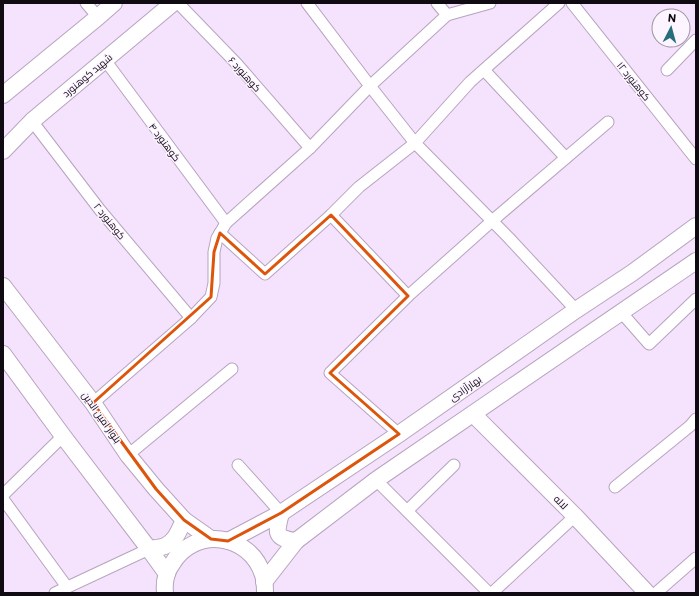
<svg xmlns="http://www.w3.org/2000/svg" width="699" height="596" font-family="Commissioner,Cairo,sans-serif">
<rect width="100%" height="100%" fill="#f5e2fd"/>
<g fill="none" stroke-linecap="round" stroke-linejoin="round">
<defs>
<g id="street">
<polyline points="86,3 98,17"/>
<polyline points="178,3 237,64 310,148"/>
<polyline points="437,3 447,15"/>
<polyline points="559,3 470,82 415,143 508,237 576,310"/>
<polyline points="572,3 696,159"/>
<polyline points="105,60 226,223"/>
<polyline points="484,70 566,158"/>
<polyline points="667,70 696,40"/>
<polyline points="32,121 100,210 191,318"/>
<polyline points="331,215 408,296"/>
<polyline points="220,233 265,274 331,215 359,187 415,143 370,86 307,3"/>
<polyline points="621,312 649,344 696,299"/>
<polyline points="93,403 191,318 211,297 214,283 214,252 217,238 226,223 310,148 370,86 447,15 490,3"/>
<polyline points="399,434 330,373 408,296 492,221 608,122"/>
<polyline points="128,455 232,369"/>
<polyline points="238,465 281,513"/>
<polyline points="376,480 489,593"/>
<polyline points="615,487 690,426 696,419"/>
<polyline points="3,495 63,436"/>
<polyline points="3,499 67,587"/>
<polyline points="407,511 454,465"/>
<polyline points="55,593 149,549"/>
<polyline points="492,593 575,516"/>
<polyline points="656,593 696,558"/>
</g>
<g id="secondary">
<polyline points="3,95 98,17 114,3"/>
<polyline points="3,151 32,121 173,3"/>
<polyline points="3,286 93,403 128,455 156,489 184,520 211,539"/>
<polyline points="3,354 63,436 149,549 167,574"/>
<polyline points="473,414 575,516 647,593"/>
<path d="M 281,513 C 276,533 274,538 296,541"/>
<polyline points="228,541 281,513 399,434 576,310 632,273 696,226"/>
<path d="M 149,549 C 154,548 160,548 165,546 C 176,541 179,530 184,520"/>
<polyline points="264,582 296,541 376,480 696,261"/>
<path d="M 165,593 C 164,583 166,572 172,564 C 194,526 250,533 263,575 C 265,581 265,587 265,593"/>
</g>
</defs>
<use href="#street" stroke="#b6a4be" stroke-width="13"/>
<use href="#secondary" stroke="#b6a4be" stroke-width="18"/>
<use href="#street" stroke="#fff" stroke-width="11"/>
<use href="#secondary" stroke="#fff" stroke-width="16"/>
</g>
<path fill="none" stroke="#dd550c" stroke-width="3" stroke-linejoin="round" d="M 331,215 L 408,296 L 330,373 L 399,434 L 281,513 L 228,541 L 211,539 L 184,520 L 156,489 L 93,403 L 211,297 L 214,252 L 220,233 L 265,274 Z"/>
<g text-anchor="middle" stroke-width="3" stroke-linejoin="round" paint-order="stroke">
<g font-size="10" fill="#100a13" stroke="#fcf4ff">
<text transform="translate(245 74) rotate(48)" y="4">کوهنورد ۶</text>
<text transform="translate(87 75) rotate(-40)" y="4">شهید کوهنورد</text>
<text transform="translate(634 81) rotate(51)" y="4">کوهنورد ۱۲</text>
<text transform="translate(165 142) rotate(53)" y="4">کوهنورد ۴</text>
<text transform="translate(110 221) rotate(51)" y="4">کوهنورد ۲</text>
<text transform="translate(465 388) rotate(-35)" y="4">بهارآزادی</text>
<text transform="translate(102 417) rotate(55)" y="4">بلوار امین الدین</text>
<text transform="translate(561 502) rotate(45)" y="4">لاله</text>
</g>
</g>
<rect width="699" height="596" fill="none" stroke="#100a13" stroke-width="8"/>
<g transform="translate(671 28) rotate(6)"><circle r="19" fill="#fcf4ff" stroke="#9e96a1"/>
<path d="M0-3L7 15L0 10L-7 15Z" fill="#266e79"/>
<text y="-6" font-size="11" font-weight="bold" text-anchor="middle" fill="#100a13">N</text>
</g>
</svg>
